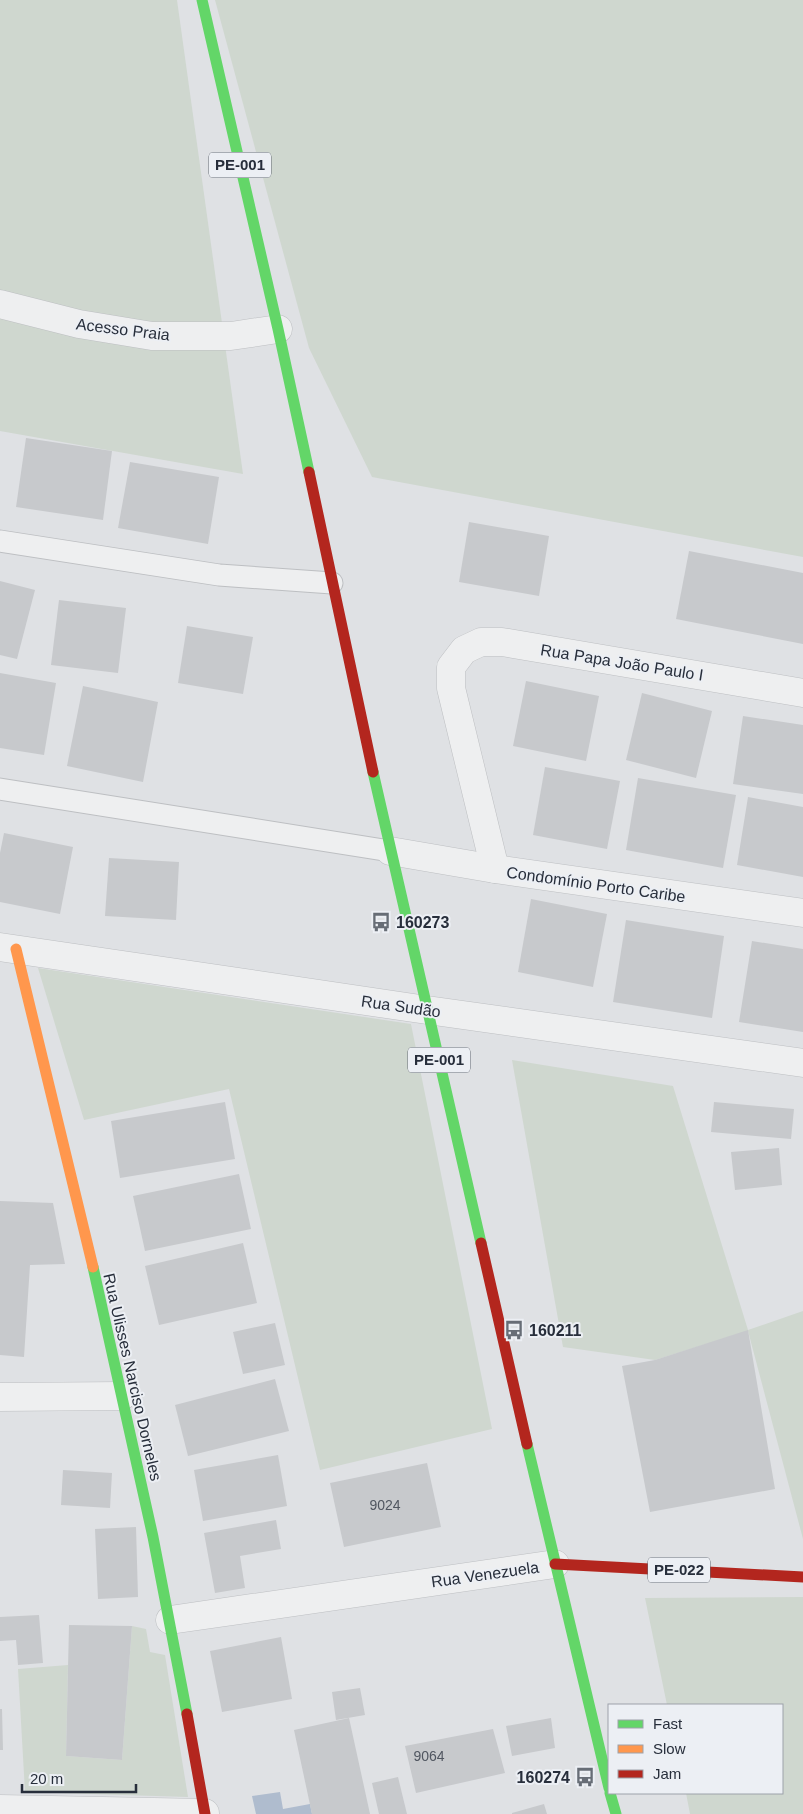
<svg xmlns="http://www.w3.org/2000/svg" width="803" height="1814" font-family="Helvetica,sans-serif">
<rect width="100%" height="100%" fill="#dfe1e4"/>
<g fill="#cfd7cf">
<polygon points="0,0 177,0 243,474 0,431"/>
<polygon points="215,0 803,0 803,557 372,477 309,348"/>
<polygon points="38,968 411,1024 492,1429 320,1470 229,1089 84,1120"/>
<polygon points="512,1060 673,1086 748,1330 803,1311 803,1539 748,1331 655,1360 563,1347"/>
<polygon points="803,1597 803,1814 690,1814 686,1793 782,1793 782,1705 667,1705 645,1598"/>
<polygon points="132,1626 146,1629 150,1652 165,1655 188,1797 25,1792 18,1669 68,1665 66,1756 122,1760"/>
</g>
<polygon fill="#afbcce" points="280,1792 283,1809 310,1804 312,1814 256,1814 252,1796"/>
<g fill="#c7c9cc">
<polygon points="26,438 112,451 103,520 16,507"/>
<polygon points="130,462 219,477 208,544 118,528"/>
<polygon points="469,522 549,536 539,596 459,582"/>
<polygon points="689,551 803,573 803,644 676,619"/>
<polygon points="0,581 35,590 17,659 0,655"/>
<polygon points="59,600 126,608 118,673 51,665"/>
<polygon points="187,626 253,637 243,694 178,683"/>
<polygon points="0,673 56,683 44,755 0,748"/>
<polygon points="526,681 599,696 586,761 513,746"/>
<polygon points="83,686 158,702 143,782 67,766"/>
<polygon points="642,693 712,711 696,778 626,760"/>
<polygon points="743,716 803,725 803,794 733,784"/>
<polygon points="545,767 620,781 607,849 533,835"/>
<polygon points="638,778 736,795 723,868 626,850"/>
<polygon points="748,797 803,807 803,877 737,865"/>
<polygon points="4,833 73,847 60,914 0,902 0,853"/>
<polygon points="109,858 179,862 176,920 105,916"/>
<polygon points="531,899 607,914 593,987 518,972"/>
<polygon points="626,920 724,936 712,1018 613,1002"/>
<polygon points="752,941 803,949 803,1032 739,1022"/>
<polygon points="225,1102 235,1159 120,1178 111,1121"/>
<polygon points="714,1102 794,1109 791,1139 711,1132"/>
<polygon points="779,1148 782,1185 735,1190 731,1152"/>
<polygon points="239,1174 251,1229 145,1251 133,1196"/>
<polygon points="0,1201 53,1203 65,1264 30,1265 24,1357 0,1355"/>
<polygon points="243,1243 257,1303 159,1325 145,1266"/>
<polygon points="275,1323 285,1365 243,1374 233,1332"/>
<polygon points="748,1330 775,1489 650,1512 622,1366 655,1360"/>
<polygon points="275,1379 289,1431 188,1456 175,1405"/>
<polygon points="278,1455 287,1506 203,1521 194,1470"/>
<polygon points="427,1463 441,1527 344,1547 330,1483"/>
<polygon points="63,1470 112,1473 110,1508 61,1505"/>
<polygon points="276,1520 281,1549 240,1556 245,1588 215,1593 204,1533"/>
<polygon points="136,1527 138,1597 98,1599 95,1529"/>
<polygon points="39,1615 43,1663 18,1665 16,1640 0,1641 0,1617"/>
<polygon points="69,1625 132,1626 122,1760 66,1756"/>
<polygon points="281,1637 292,1699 222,1712 210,1651"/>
<polygon points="360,1688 365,1715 336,1720 332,1692"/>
<polygon points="0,1709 2,1709 3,1750 0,1750"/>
<polygon points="349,1718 370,1814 312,1814 294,1730"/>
<polygon points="551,1718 555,1748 512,1756 506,1726"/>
<polygon points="493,1729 505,1773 416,1793 405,1746"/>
<polygon points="398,1777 407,1814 379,1814 372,1783"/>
<polygon points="544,1804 547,1814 512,1814 512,1813"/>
</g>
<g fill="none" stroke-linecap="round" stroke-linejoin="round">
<defs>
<g id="lane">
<polyline points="0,541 219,575 332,583"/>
<polyline points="0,789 390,851"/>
</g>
<g id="street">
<polyline points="0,304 79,324 152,336 231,336 278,329"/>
<polyline points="390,851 495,869 803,913"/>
<polyline points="495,869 451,688 451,667 464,650 481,642 502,642 803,693"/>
<polyline points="0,947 427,1010 803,1063"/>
<polyline points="0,1397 122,1396"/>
<polyline points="170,1620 555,1564"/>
<polyline points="0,1809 205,1813"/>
</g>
</defs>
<use href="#lane" stroke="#bdbfc2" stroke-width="23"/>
<use href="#street" stroke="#bdbfc2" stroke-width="29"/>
<use href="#lane" stroke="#eeeff0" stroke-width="21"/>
<use href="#street" stroke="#eeeff0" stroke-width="28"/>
<g stroke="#63d668" stroke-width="11">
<polyline points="202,0 278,329 309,472"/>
<polyline points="373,772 481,1243"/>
<polyline points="93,1267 153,1537 187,1714"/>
<polyline points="527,1444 609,1788"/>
<polyline points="610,1793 616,1814"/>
</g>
<polyline stroke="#ff974d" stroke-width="11" points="16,949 93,1267"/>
<g stroke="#b3261e" stroke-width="11">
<polyline points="309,472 373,772"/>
<polyline points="481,1243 527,1444"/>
<polyline points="555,1564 803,1577"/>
<polyline points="187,1714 205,1814"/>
</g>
</g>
<defs>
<symbol id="bus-bare" viewBox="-9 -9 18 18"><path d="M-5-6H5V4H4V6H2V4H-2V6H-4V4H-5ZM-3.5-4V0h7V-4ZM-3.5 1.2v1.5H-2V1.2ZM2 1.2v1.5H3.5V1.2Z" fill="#676d76" stroke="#eceff4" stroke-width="2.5" paint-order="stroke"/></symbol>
</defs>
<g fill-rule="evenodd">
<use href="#bus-bare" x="367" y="908" width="28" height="28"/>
<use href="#bus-bare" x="500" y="1316" width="28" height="28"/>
<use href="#bus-bare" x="571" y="1763" width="28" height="28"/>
</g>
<g text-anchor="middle" stroke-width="4" stroke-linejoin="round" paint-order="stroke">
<g font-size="14" fill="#505660">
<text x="385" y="1510">9024</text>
<text x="429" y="1761">9064</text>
</g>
<g fill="#eceff4" stroke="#626872" stroke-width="1">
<rect x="209" y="152.5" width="62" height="25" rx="4"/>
<rect x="408" y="1047.5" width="62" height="25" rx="4"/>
<rect x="648" y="1557.5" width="62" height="25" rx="4"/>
</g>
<g font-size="15" font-weight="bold" fill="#272e3b">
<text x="240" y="170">PE-001</text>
<text x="439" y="1065">PE-001</text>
<text x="679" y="1575">PE-022</text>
</g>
<g font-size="16" fill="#272e3b" stroke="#eceff4">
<text transform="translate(123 329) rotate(7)" y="6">Acesso Praia</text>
<text transform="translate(622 662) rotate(9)" y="6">Rua Papa João Paulo I</text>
<text transform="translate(596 884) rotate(8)" y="6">Condomínio Porto Caribe</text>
<text transform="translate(401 1006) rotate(8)" y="6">Rua Sudão</text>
<text transform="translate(133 1377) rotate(77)" y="6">Rua Ulisses Narciso Dorneles</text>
<text transform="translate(485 1574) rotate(-8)" y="6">Rua Venezuela</text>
</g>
<g font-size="16" font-weight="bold" fill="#272e3b" stroke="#eceff4" text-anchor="start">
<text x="396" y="928">160273</text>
<text x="529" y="1336">160211</text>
<text x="570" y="1783" text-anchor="end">160274</text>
</g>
</g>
<rect x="608" y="1704" width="175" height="90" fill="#eceff4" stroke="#9da2aa"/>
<rect x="618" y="1720" width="25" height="8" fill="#63d668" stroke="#9da2aa"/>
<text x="653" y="1729" font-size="15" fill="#272e3b">Fast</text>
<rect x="618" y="1745" width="25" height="8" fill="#ff974d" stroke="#9da2aa"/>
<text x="653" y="1754" font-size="15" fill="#272e3b">Slow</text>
<rect x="618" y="1770" width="25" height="8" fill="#b3261e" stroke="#9da2aa"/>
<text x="653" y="1779" font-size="15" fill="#272e3b">Jam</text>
<path d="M22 1784v8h114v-8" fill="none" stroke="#272e3b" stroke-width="2.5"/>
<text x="30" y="1784" font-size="15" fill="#272e3b" stroke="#eceff4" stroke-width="4" paint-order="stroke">20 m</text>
</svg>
